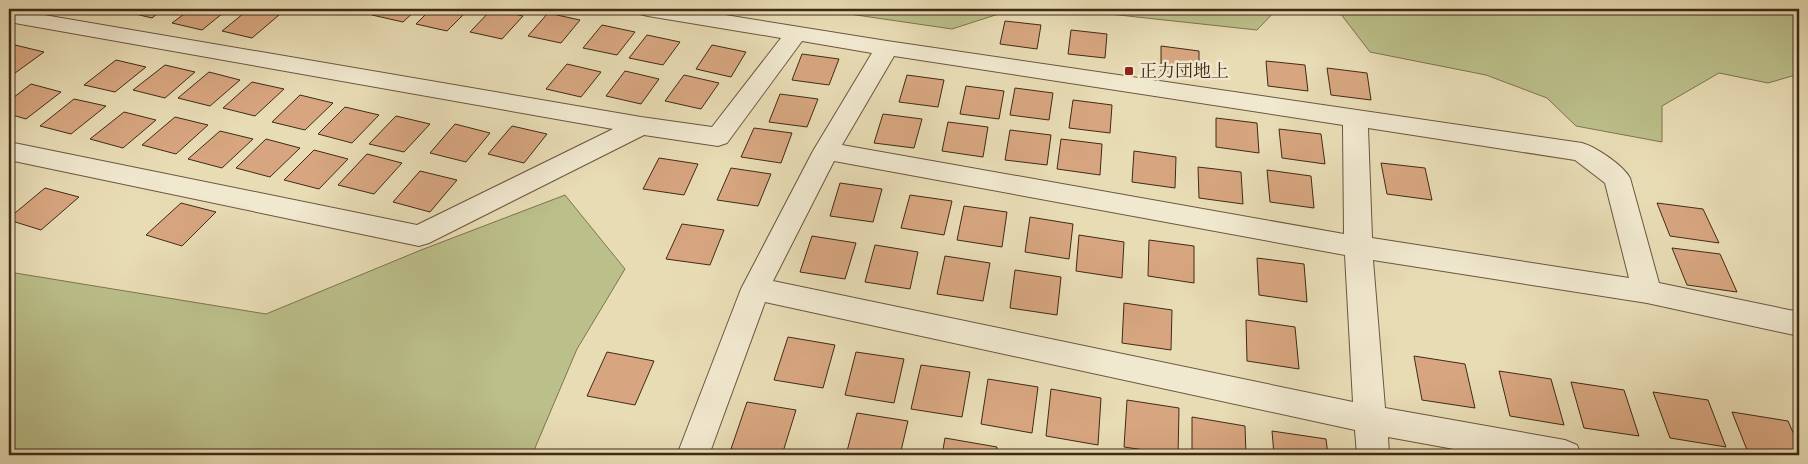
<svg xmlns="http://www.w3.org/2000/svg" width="1808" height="464" font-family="Vollkorn,'Noto Serif JP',serif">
<rect width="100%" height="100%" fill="#e8dcb5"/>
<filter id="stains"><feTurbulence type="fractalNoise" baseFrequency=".004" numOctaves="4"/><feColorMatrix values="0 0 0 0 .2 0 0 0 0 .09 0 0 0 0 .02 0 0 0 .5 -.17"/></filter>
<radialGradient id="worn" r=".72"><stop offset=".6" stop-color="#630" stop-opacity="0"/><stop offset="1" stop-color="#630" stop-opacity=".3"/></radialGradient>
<g fill="#bbbf8a" stroke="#7e7450">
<polygon points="815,9 1014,9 952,29"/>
<polygon points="1063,9 1277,9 1257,30"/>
<polygon points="1325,9 1799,9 1799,74 1768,83 1719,73 1662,106 1662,142 1576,126 1547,98 1486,75 1370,52 1340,13"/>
<polygon points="565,195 625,269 577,349 532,455 9,455 9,272 266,314 421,250"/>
</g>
<g fill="#d7a680" stroke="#412a17">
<polygon points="78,9 107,9 100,14"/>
<polygon points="126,9 163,9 152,18 123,11"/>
<polygon points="191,9 228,9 202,30 172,23"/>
<polygon points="249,9 279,15 252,38 222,31"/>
<polygon points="380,9 417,9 403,22 372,15"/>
<polygon points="431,9 469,9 447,31 416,24"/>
<polygon points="492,9 523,16 502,39 470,32"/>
<polygon points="548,13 580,20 561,43 528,36"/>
<polygon points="1005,21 1041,25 1037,49 1000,44"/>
<polygon points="602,25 635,32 617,55 583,48"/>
<polygon points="1071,30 1107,34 1105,58 1068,54"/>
<polygon points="647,35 680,42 663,65 629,58"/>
<polygon points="15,45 44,52 11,76 9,76 9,49"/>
<polygon points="712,45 746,52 731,77 696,69"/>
<polygon points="1161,46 1199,51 1199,76 1161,71"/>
<polygon points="802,54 839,59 829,85 792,80"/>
<polygon points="116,60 146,67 115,92 84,85"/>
<polygon points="1266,61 1305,65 1308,91 1268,86"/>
<polygon points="567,64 601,72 581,97 546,89"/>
<polygon points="165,65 195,72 165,98 133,90"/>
<polygon points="1327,68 1367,73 1371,100 1331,95"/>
<polygon points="625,71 659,79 641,104 606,96"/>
<polygon points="209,72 240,80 210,106 178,98"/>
<polygon points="684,75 719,83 701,109 665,101"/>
<polygon points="907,75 944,80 938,107 899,102"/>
<polygon points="252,82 284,89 255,116 223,108"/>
<polygon points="31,84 61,92 26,119 9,114 9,101"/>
<polygon points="966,86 1004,91 999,119 960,114"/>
<polygon points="1015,88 1053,93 1049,120 1010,115"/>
<polygon points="780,94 818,99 807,127 769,122"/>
<polygon points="300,95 333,103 305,130 272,122"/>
<polygon points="74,99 106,106 71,134 40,126"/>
<polygon points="1073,100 1112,105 1110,133 1069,128"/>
<polygon points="345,107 379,115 352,143 318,134"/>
<polygon points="124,112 156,120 123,148 90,139"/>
<polygon points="883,114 922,119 914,148 874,143"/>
<polygon points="396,116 430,124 404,152 369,144"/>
<polygon points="175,117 208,125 176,154 142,145"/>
<polygon points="1216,118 1257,123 1259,153 1216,147"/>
<polygon points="948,122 988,127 983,157 942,151"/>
<polygon points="455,124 490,133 466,162 430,153"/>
<polygon points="512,126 547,134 524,163 488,154"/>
<polygon points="754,128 792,133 781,163 741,157"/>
<polygon points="1279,129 1321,134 1325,164 1282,158"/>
<polygon points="1010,130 1051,135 1047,165 1005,160"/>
<polygon points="220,131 253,139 222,168 188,159"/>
<polygon points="266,139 300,148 270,177 236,168"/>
<polygon points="1061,139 1102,144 1100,175 1057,169"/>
<polygon points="314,150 348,159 319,189 284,180"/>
<polygon points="1134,151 1176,157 1175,188 1132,182"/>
<polygon points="367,154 402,163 374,194 338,185"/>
<polygon points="659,158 698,164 684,195 643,189"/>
<polygon points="1381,163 1425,168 1432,200 1387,194"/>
<polygon points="1198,167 1241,172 1243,204 1199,198"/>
<polygon points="731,168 771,174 758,206 717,200"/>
<polygon points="1267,170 1311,176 1314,208 1270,202"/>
<polygon points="420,171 457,180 430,212 393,202"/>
<polygon points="840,183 882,189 873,222 830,216"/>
<polygon points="45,188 79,197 41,230 9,220 9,218"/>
<polygon points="910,195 952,201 944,235 901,228"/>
<polygon points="181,203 216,212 182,246 146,235"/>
<polygon points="1657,203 1703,209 1719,243 1670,236"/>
<polygon points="964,206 1007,212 1002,247 957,240"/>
<polygon points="1030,217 1073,224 1069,259 1025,252"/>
<polygon points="682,224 724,230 710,265 666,259"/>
<polygon points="1079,235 1124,242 1122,278 1076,271"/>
<polygon points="812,236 856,243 845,279 800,272"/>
<polygon points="1149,240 1194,246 1194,283 1148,276"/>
<polygon points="875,245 918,252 910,289 865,282"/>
<polygon points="1672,248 1720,254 1737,292 1687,285"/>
<polygon points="945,256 990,263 983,301 937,294"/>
<polygon points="1257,258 1304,264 1307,302 1259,295"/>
<polygon points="1015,270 1061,277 1057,315 1010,308"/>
<polygon points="1124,303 1172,310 1171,350 1122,343"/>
<polygon points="1246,320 1295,327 1299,369 1247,361"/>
<polygon points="788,337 835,345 823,388 774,380"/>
<polygon points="607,352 654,361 635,405 587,396"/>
<polygon points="856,352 904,359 894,403 845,395"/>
<polygon points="1414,356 1465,364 1475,408 1422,400"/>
<polygon points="921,365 970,372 962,417 911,409"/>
<polygon points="1499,371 1551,379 1564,425 1510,416"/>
<polygon points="988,379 1038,387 1032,433 981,424"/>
<polygon points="1571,382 1624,390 1639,436 1584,428"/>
<polygon points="1051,389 1101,398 1098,445 1046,436"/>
<polygon points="1653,392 1708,400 1726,447 1670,438"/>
<polygon points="1127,400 1179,408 1178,455 1124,447"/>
<polygon points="747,402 796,410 782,455 765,455 731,449"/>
<polygon points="1732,412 1788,421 1799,446 1799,455 1749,455"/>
<polygon points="857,413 908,421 900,455 846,455"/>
<polygon points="1192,417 1245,426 1246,455 1192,455"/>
<polygon points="1272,431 1326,439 1328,455 1274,455"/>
<polygon points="945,438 997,447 996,455 942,455"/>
</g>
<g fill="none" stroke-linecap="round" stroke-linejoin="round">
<defs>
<path id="minor" d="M 9,9 L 641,117 L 712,127 L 781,38 L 648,16 L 640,14 L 637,9 L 688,9 L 887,41 L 1582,143 C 1596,147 1623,165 1630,178 L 1659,283 L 1799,312 L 1799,336 L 1647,303 L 1373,260 L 1385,408 L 1565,440 L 1577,445 L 1581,455 L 1487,455 L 1388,437 L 1389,455 L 1357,455 L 1355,430 L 765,302 L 709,455 L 677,455 L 741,289 L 813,151 L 872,53 L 802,41 L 727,143 L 718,146 L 644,135 L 429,243 L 419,246 L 9,160 L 9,142 L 417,225 L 613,129 L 9,22 ZM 894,56 L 1343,125 L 1344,234 L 842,145 ZM 1368,128 L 1575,160 L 1605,183 L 1629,278 L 1372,238 ZM 834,161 L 1345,255 L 1353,402 L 773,281 Z"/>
</defs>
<use href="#minor" stroke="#6b563e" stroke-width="2"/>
<use href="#minor" fill="#f0e8cf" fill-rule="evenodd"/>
</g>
<rect fill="#8f2418" stroke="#f0e8cf" stroke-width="2" x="1124" y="66" width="10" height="10" rx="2.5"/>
<g text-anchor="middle" stroke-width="5" stroke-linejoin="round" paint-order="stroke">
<g font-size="18" fill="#412a17" stroke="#f0e8cf" text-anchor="start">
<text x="1139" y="77">正力団地上</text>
</g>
</g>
<rect width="1808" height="464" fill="none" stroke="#e8dcb5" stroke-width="30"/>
<rect x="10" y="10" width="1788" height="444" fill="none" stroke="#412a17" stroke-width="2.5"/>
<rect x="15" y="15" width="1778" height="434" fill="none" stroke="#412a17"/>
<rect width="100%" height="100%" filter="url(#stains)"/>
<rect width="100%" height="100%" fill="url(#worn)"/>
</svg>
